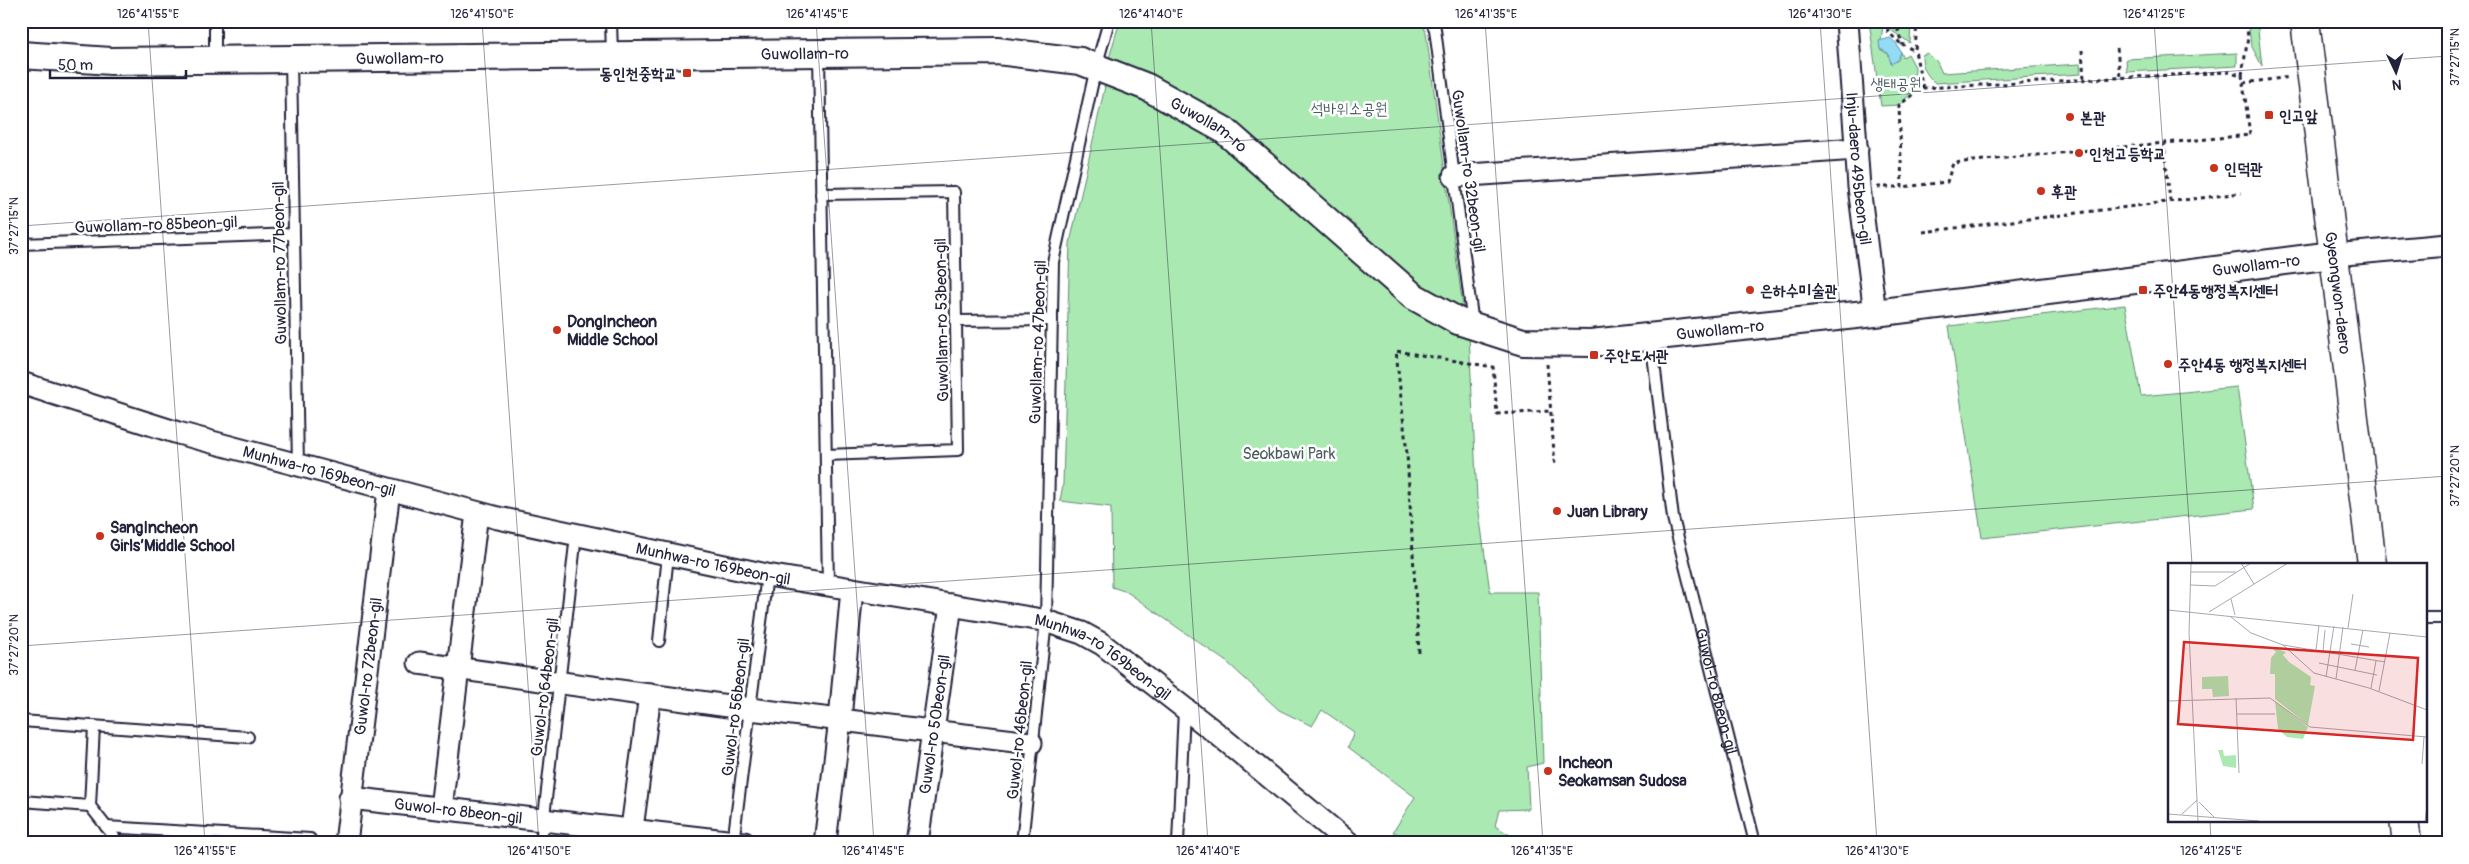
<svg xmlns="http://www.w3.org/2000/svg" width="2469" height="864" font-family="Pangolin,'Poor Story',sans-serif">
<rect width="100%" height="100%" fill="#fff"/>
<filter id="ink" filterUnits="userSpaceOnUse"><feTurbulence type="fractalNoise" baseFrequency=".02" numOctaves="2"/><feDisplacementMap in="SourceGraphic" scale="10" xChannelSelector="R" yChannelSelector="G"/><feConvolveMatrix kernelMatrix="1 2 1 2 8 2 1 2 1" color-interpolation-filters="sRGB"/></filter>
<g filter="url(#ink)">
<g fill="#aaeab2" stroke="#668676">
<polygon points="1120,21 1420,21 1426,32 1463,308 1419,286 1108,61"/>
<polygon points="1869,21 1911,21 1910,43 1883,25 1880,49 1898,60 1901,52 1903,57 1908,54 1915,67 1914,91 1899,105 1881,106"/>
<polygon points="2248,21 2257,21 2262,66 2251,45"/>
<path d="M 1928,53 L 1937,62 L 1942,73 L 2080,64 L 2081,74 L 1935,83 C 1926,74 1922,68 1922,55 Z"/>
<polygon points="2237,53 2237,66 2127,72 2126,59"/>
<polygon points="1106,82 1224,143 1469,335 1477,498 1490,592 1538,592 1543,763 1527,767 1529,809 1499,810 1495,826 1523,843 1424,843 1393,832 1415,797 1348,747 1354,732 1322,710 1312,726 1279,710 1228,663 1127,592 1112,587 1111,507 1060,501 1063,484 1070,243"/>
<polygon points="2125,305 2141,396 2237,387 2254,509 1982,538 1949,326"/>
</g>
<polygon fill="#93dcf5" stroke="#6692ab" points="1890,38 1896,43 1901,52 1898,60 1891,64 1888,53 1880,49 1879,41"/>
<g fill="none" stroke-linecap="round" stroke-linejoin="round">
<defs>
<g id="service">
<polyline points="215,21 215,59"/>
<polyline points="611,21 612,54"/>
<polyline points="1431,21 1435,29 1473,325"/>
<polyline points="819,54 828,585"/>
<polyline points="291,59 298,466"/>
<polyline points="821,194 954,192 958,450 826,455"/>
<polyline points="21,244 293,234"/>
<polyline points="956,321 1052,320"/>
<path id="s1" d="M 1651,338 L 1673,518 L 1755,843"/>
<polyline points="2425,618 2448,618"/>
<polyline points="659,641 668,555"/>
<polyline points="21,721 248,737"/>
<polyline points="94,726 90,806 115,838 115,843"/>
<polyline points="21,801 90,806"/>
<polyline points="106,827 310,839 312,843"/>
<polyline points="541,843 576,535"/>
<polyline points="733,843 767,575"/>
<polyline points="1022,843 1046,621 1053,262 1096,67 1109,21"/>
<polyline points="1178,843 1184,709"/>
</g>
<g id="minor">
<path id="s2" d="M 1847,21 L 1859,187 L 1875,313"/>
<polyline points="1454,176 1857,149"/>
<polyline points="2333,255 2448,245"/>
<path id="s3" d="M 21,383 L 178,433 L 498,518 L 767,575 L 1042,620 L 1082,633 L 1102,644 L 1220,736 L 1349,843"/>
<polyline points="419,663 750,709 1031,743"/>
<path id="s4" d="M 350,798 L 744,843"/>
<polyline points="441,808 477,513"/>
<path id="s5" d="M 346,843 L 389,490"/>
<polyline points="630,843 650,695"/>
<polyline points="825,843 840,719 852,589"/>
<path id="s6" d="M 917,843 L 951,605"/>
</g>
<g id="tertiary">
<path id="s7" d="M 21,55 L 111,61 L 997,51 L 1080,61 L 1147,87 L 1224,130 L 1413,296 L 1458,321 L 1523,342 L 1591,343 L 1875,313 L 2333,255"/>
</g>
<g id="secondary">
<path id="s8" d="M 2305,21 L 2372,564"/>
<polyline points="2404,820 2407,843"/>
</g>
</defs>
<use href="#service" stroke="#22223b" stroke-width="14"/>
<use href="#minor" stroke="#22223b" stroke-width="25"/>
<use href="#tertiary" stroke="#22223b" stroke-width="30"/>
<use href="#secondary" stroke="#22223b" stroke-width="31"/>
<g stroke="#22223b" stroke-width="3" stroke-dasharray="4 4" stroke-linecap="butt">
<polyline points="1886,21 1888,32 1901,44"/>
<polyline points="1887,21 1898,31"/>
<polyline points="1903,21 1898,31 1902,44 1915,51"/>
<polyline points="1917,21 1915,51 1923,88"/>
<polyline points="2117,48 2120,77"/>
<polyline points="2082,50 2084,79"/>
<polyline points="2242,75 2248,37 2246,21"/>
<polyline points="2243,83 2290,77"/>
<polyline points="2164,142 2170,201"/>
<polyline points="1877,187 1902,187 1899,105 1923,88 2229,72 2242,75 2250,135 1953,163 1947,182 1902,187"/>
<polyline points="1923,232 2241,193"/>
<polyline points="1547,364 1555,465"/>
<polyline points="1419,653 1407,454 1396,351 1493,367 1497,414 1551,411"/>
</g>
<use href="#service" stroke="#fff" stroke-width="10"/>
<use href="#minor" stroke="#fff" stroke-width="21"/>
<use href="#tertiary" stroke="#fff" stroke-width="26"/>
<use href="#secondary" stroke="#fff" stroke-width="28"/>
</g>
</g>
<path fill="none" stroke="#22223b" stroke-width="1" stroke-opacity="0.45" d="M 148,21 L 205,843M 482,21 L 539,843M 816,21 L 874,843M 1151,21 L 1208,843M 1485,21 L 1543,843M 1820,21 L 1877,843M 2154,21 L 2192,564M 21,226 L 2448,56M 21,646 L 2448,476M 2210,820 L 2211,843"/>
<g fill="#c8321e" stroke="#fff" stroke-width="2">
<rect x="682" y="68" width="10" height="10" rx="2.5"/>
<rect x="2264" y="110" width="10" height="10" rx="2.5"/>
<circle cx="2070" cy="117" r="5"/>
<circle cx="2079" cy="153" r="5"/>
<circle cx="2214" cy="168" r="5"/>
<circle cx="2041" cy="191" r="5"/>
<circle cx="1750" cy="290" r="5"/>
<rect x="2138" y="285" width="10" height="10" rx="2.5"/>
<circle cx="557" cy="330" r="5"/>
<rect x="1589" y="350" width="10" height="10" rx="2.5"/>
<circle cx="2168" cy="364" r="5"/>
<circle cx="1557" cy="511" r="5"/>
<circle cx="100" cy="536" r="5"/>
<circle cx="1548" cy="771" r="5"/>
</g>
<g text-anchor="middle" stroke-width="5" stroke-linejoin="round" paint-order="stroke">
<g font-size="16" fill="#22223b" stroke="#fff">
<text dy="6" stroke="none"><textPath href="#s7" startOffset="784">Guwollam-ro</textPath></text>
<text dy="6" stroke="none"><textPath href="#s7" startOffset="379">Guwollam-ro</textPath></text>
<text dy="6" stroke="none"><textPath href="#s7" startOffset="1204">Guwollam-ro</textPath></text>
<text dy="6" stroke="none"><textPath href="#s2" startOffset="148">Inju-daero 495beon-gil</textPath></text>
<text transform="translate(1469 171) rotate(82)" y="6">Guwollam-ro 32beon-gil</text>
<text transform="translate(156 224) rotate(-2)" y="6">Guwollam-ro 85beon-gil</text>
<text transform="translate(279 263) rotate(-91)" y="6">Guwollam-ro 77beon-gil</text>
<text dy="6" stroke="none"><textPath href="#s7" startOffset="2329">Guwollam-ro</textPath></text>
<text dy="6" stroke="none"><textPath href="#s8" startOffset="274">Gyeongwon-daero</textPath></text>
<text transform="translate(941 320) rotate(-91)" y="6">Guwollam-ro 53beon-gil</text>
<text dy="6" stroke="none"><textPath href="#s7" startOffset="1789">Guwollam-ro</textPath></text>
<text transform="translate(1037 342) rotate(-88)" y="6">Guwollam-ro 47beon-gil</text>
<text dy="6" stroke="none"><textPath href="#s3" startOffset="311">Munhwa-ro 169beon-gil</textPath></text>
<text dy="6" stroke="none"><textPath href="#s3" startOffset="716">Munhwa-ro 169beon-gil</textPath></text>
<text dy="6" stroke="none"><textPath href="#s3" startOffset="1121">Munhwa-ro 169beon-gil</textPath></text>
<text dy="6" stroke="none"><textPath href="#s5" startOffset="178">Guwol-ro 72beon-gil</textPath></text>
<text transform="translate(544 687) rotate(-83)" y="6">Guwol-ro 64beon-gil</text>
<text dy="6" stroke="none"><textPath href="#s1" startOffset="360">Guwol-ro 8beon-gil</textPath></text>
<text transform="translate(735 707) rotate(-83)" y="6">Guwol-ro 56beon-gil</text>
<text dy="6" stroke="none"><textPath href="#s6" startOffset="120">Guwol-ro 50beon-gil</textPath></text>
<text transform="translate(1019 730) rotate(-84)" y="6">Guwol-ro 46beon-gil</text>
<text dy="6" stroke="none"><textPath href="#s4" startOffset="109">Guwol-ro 8beon-gil</textPath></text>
</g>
<g font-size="16" font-weight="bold" fill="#22223b" stroke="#fff" text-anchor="start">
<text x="677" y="79" text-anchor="end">동인천중학교</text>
<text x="2279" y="121">인고앞</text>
<text x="2080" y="123">본관</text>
<text x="2089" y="159">인천고등학교</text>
<text x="2224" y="174">인덕관</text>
<text x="2051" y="197">후관</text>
<text x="1760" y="296">은하수미술관</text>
<text x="2153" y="296">주안4동행정복지센터</text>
<text x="567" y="327">DongIncheon<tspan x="567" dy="18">Middle School</tspan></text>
<text x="1604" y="361">주안도서관</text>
<text x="2178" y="370">주안4동 행정복지센터</text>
<text x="1567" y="517">Juan Library</text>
<text x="110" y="533">SangIncheon<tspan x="110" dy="18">Girls’Middle School</tspan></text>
<text x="1558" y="768">Incheon<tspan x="1558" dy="18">Seokamsan Sudosa</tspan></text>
</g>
<g font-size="16" fill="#4b5e5f" stroke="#fff">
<text x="1896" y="89">생태공원</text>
<text x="1349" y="114">석바위소공원</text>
<text x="1289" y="459">Seokbawi Park</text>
</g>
</g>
<g transform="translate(2168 563)">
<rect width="259" height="259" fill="#fff"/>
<path d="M 103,84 L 118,89 L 115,92 L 121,99 L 143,114 L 142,122 L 147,123 L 140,162 L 107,136 L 107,111 L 102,111 L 103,95 L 108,89 ZM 60,113 L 61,133 L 45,134 L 44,126 L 34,126 L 34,114 ZM 107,138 L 140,164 L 135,176 L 119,174 L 110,166 ZM 50,187 L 55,187 L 56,193 L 68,192 L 68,205 L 55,203 Z" fill="#aaeab2"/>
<path fill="none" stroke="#a7a7b1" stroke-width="1" d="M 23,0 L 21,70 L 30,258M 73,0 L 86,21M 23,9 L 68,9M 22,22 L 47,23 L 83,0M 63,36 L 67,52M 0,47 L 259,74M 41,49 L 120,0M 63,54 L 83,70 L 115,82 L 217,99M 180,65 L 185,31M 183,81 L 201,84M 115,82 L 146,110 L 201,125 L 259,147M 148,87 L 151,62M 155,88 L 157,67M 151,100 L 209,112M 187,107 L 195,67M 158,114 L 166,63M 168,116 L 175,64M 203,125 L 208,98M 211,128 L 222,70M 68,135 L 71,210M 0,138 L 102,135 L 142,164 L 259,174M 69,151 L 107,151M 254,201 L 256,174M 31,239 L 46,254M 0,251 L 91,258M 14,251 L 29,237M 257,258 L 259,243"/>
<path fill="#d62828" fill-opacity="0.15" stroke="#d62828" stroke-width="2.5" d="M 16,79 L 250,95 L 245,177 L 10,161 Z"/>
<rect width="259" height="259" fill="none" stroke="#22223b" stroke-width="2.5"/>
</g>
<rect width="2469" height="864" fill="none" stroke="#fff" stroke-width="55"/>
<g transform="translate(2396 72) rotate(176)" stroke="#ffffff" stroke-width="4" paint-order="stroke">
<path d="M0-4L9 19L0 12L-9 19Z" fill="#22223b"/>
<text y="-8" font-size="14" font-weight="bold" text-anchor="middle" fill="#22223b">N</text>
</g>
<path d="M50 70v8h136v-8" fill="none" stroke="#22223b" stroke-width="2.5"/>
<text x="58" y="70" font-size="15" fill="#22223b" stroke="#ffffff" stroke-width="4" paint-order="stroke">50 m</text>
<rect x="28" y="28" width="2414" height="808" fill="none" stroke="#22223b" stroke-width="2"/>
<g font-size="12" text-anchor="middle" fill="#22223b">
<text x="148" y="18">126°41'55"E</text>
<text x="482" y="18">126°41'50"E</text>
<text x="817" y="18">126°41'45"E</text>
<text x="1151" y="18">126°41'40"E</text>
<text x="1486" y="18">126°41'35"E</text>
<text x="1820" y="18">126°41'30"E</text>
<text x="2154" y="18">126°41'25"E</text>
<text transform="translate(2455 57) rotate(-90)" y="4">37°27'15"N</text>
<text transform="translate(14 226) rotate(-90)" y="4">37°27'15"N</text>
<text transform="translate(2455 476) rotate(-90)" y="4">37°27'20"N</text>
<text transform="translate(14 645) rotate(-90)" y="4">37°27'20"N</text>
<text x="205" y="855">126°41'55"E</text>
<text x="539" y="855">126°41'50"E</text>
<text x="873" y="855">126°41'45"E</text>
<text x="1208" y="855">126°41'40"E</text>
<text x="1542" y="855">126°41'35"E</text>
<text x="1877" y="855">126°41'30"E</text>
<text x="2211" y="855">126°41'25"E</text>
</g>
</svg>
